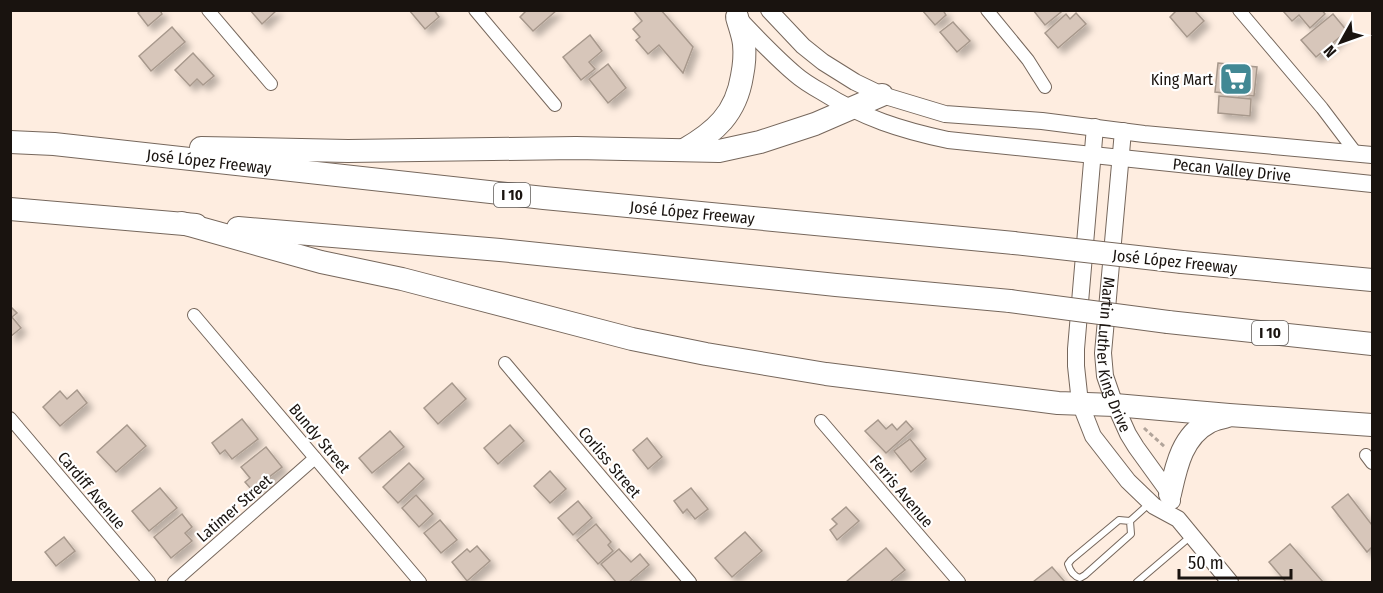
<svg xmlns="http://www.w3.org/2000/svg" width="1383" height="593" font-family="'Fira Sans Condensed',sans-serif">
<defs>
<filter id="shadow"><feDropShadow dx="5.5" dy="5.5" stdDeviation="3" flood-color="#0004"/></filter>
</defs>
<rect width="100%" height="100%" fill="#feede0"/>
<g fill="#d7c6ba" stroke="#a7988c" stroke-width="1.5" filter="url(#shadow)">
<polygon points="141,10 160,10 162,14 148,26 138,13"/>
<polygon points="250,10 277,10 262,24"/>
<polygon points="409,10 434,10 439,17 425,29"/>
<polygon points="527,10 557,10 533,31 520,17"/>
<polygon points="633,10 661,10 693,47 683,73 659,45 648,54 636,40 640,37 633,29 642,21"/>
<polygon points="922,10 943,10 946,15 935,25"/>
<polygon points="1033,10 1060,10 1061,12 1045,25"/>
<polygon points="1177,10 1194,10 1204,21 1187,37 1170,17"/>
<polygon points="1322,10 1325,14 1310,28 1299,15 1292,21 1283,11"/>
<polygon points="1076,13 1086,24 1058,48 1045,33 1066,14 1070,19"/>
<polygon points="1333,14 1347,31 1316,57 1301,40"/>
<polygon points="953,22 970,41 957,52 940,32"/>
<polygon points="172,27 185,42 151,71 139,56"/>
<polygon points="590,35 602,51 589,62 595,69 581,80 563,57"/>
<polygon points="193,53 214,76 203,85 197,79 190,86 175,70"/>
<polygon points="1218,63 1257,67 1254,96 1215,92"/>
<polygon points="608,64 626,88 608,103 589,79"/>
<polygon points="1219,96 1251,99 1250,116 1218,113"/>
<polygon points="10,306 17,313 12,317 21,328 10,337"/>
<polygon points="452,383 466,399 438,424 424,408"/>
<polygon points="77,390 87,403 60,426 43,407 60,391 67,399"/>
<polygon points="242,419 258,439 232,459 225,450 220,454 212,443"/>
<polygon points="878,420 886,429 892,424 897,430 906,421 913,429 886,453 865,431"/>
<polygon points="127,425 146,446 116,472 97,452"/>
<polygon points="510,425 524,441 498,464 484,448"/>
<polygon points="390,431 404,447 372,473 359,458"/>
<polygon points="647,438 662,457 648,469 633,450"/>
<polygon points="910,439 926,459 911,472 894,451"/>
<polygon points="266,447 282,467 252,490 245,482 250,478 241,467"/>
<polygon points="409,463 424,479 398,503 383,487"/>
<polygon points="550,471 566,489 550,503 534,486"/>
<polygon points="160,488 177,508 149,531 132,511"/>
<polygon points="691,488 708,509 695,519 687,509 683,513 674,501"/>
<polygon points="1348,494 1372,525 1372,547 1367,552 1332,507"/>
<polygon points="416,495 433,514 419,527 402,508"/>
<polygon points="578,501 592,518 573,535 558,518"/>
<polygon points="846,507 859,521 837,540 830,530 837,524 832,519"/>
<polygon points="182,514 192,527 185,533 192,541 171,558 154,537"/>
<polygon points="440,520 457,540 441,553 424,533"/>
<polygon points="596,524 611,542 608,545 613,551 598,564 577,540"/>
<polygon points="745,532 762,551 732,577 715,558"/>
<polygon points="64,537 75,551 56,566 45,552"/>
<polygon points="1290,544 1323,582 1286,582 1269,562"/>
<polygon points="477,546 490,561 467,581 452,562 467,549 470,552"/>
<polygon points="886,548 905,570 890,582 846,582"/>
<polygon points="619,549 631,562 640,554 649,565 629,582 616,582 601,564"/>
<polygon points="1052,567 1065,582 1033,582"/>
</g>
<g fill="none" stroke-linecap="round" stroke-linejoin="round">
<defs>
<g id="service">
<path d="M 1130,521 L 1131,534 L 1085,575 L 1080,578 C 1073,576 1070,571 1068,564 L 1071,560 L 1119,520 L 1130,521 L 1150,503"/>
<polyline points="1137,582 1191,536"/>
</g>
<g id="minor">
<polyline points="208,10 271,84"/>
<polyline points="475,10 555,105"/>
<polyline points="987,10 1028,60 1045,87"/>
<polyline points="1239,10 1322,108 1356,153"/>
<polyline points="194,315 420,582"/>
<polyline points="505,363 690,582"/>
<polyline points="10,418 149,582"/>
<polyline points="821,421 959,582"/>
<polyline points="1366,455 1372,463"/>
<polyline points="174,582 315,458"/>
</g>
<g id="secondary">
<polyline points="769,10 803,46 823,62 855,82 882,95 945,114 1042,121 1144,134 1372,155"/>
<path id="s1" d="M 739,19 C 757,38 775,57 795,74 C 803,81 813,87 822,92 C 863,118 901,130 948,140 L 1372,184"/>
<polyline points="1095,127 1076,349 1076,366 1080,403 1093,436 1128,481 1154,506 1178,519 1230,582"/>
<path id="s2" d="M 1123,131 L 1103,353 L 1105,376 L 1115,405 L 1128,434 L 1136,447 L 1170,494 L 1172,501"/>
</g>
<g id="motorway">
<path id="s3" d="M 10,142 L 54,144 L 544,198 L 1014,243"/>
<polyline points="201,148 348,151 576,148 719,151 760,142 815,124 882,95"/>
<path d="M 684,150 C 715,132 736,114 742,76 C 744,66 745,54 744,44 C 743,35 739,25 737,17"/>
<polyline points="10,209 196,225"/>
<polyline points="182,223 321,262 402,279 632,339 706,354 826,374 1058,403 1115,405 1229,415 1372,425"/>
<polyline points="238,228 500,250 836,285 1010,301"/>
<polyline points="1182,262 1372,280"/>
<polyline points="1168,322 1372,344"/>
<path d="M 1170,494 C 1176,467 1182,436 1209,422 C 1214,419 1221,418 1227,416"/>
</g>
</defs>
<use href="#service" stroke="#76675c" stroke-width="8"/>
<use href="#minor" stroke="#76675c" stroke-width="14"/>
<use href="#secondary" stroke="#76675c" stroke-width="18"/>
<use href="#motorway" stroke="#76675c" stroke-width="24"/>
<polyline stroke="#b1a49a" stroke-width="3" stroke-dasharray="4.5 3" stroke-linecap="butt" points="1144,428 1166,448"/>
<use href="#service" stroke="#fff" stroke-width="6"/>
<use href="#minor" stroke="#fff" stroke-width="12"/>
<use href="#secondary" stroke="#fff" stroke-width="16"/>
<use href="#motorway" stroke="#fff" stroke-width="22"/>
<defs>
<g id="motorway-bridge">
<polyline points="1014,243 1182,262"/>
<polyline points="1010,301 1168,322"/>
</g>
</defs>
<use href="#motorway-bridge" stroke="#76675c" stroke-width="24" stroke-linecap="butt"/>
<use href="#motorway-bridge" stroke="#fff" stroke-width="22"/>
</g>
<defs>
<symbol id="supermarket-square" viewBox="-11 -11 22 22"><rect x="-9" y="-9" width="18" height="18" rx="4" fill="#428894" stroke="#fff"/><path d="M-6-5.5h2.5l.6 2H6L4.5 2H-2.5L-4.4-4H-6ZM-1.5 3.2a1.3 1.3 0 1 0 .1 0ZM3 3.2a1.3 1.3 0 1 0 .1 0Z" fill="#fff"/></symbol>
</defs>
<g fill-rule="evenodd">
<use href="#supermarket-square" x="1217" y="60" width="38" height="38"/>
</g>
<g text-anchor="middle" stroke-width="4.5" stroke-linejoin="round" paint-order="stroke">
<g fill="#fff" stroke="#5e5a57" stroke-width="1.5">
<rect x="494" y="183" width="36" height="24" rx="4.5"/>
<rect x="1252" y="321" width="36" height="24" rx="4.5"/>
</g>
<g font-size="15" font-weight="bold" fill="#19130f">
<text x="512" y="200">I 10</text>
<text x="1270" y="338">I 10</text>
</g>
<g font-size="16" fill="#19130f" stroke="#fff" text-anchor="end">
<text x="1213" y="85">King Mart</text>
</g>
<g font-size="16" fill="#19130f" stroke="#fff">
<text dy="6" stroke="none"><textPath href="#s3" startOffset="200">José López Freeway</textPath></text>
<text dy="6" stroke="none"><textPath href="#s1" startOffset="532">Pecan Valley Drive</textPath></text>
<text dy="6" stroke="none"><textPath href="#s3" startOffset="686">José López Freeway</textPath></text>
<text transform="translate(1175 261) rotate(6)" y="6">José López Freeway</text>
<text dy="6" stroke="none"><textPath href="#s2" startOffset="226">Martin Luther King Drive</textPath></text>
<text transform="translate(320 438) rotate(50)" y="6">Bundy Street</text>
<text transform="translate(610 462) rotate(50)" y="6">Corliss Street</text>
<text transform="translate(92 490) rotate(50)" y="6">Cardiff Avenue</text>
<text transform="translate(902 491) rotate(50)" y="6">Ferris Avenue</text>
<text transform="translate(234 508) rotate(-41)" y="6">Latimer Street</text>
</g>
</g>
<rect width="1383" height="593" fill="none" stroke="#19130f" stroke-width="24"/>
<g transform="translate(1341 42) rotate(230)" stroke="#ffffff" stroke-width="4.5" paint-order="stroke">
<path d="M0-4.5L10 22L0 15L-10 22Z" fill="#19130f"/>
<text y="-9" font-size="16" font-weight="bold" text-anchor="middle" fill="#19130f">N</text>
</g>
<path d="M1179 569v9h112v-9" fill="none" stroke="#19130f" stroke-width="3"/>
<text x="1188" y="569" font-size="18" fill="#19130f" stroke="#ffffff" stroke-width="4.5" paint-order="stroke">50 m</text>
</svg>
